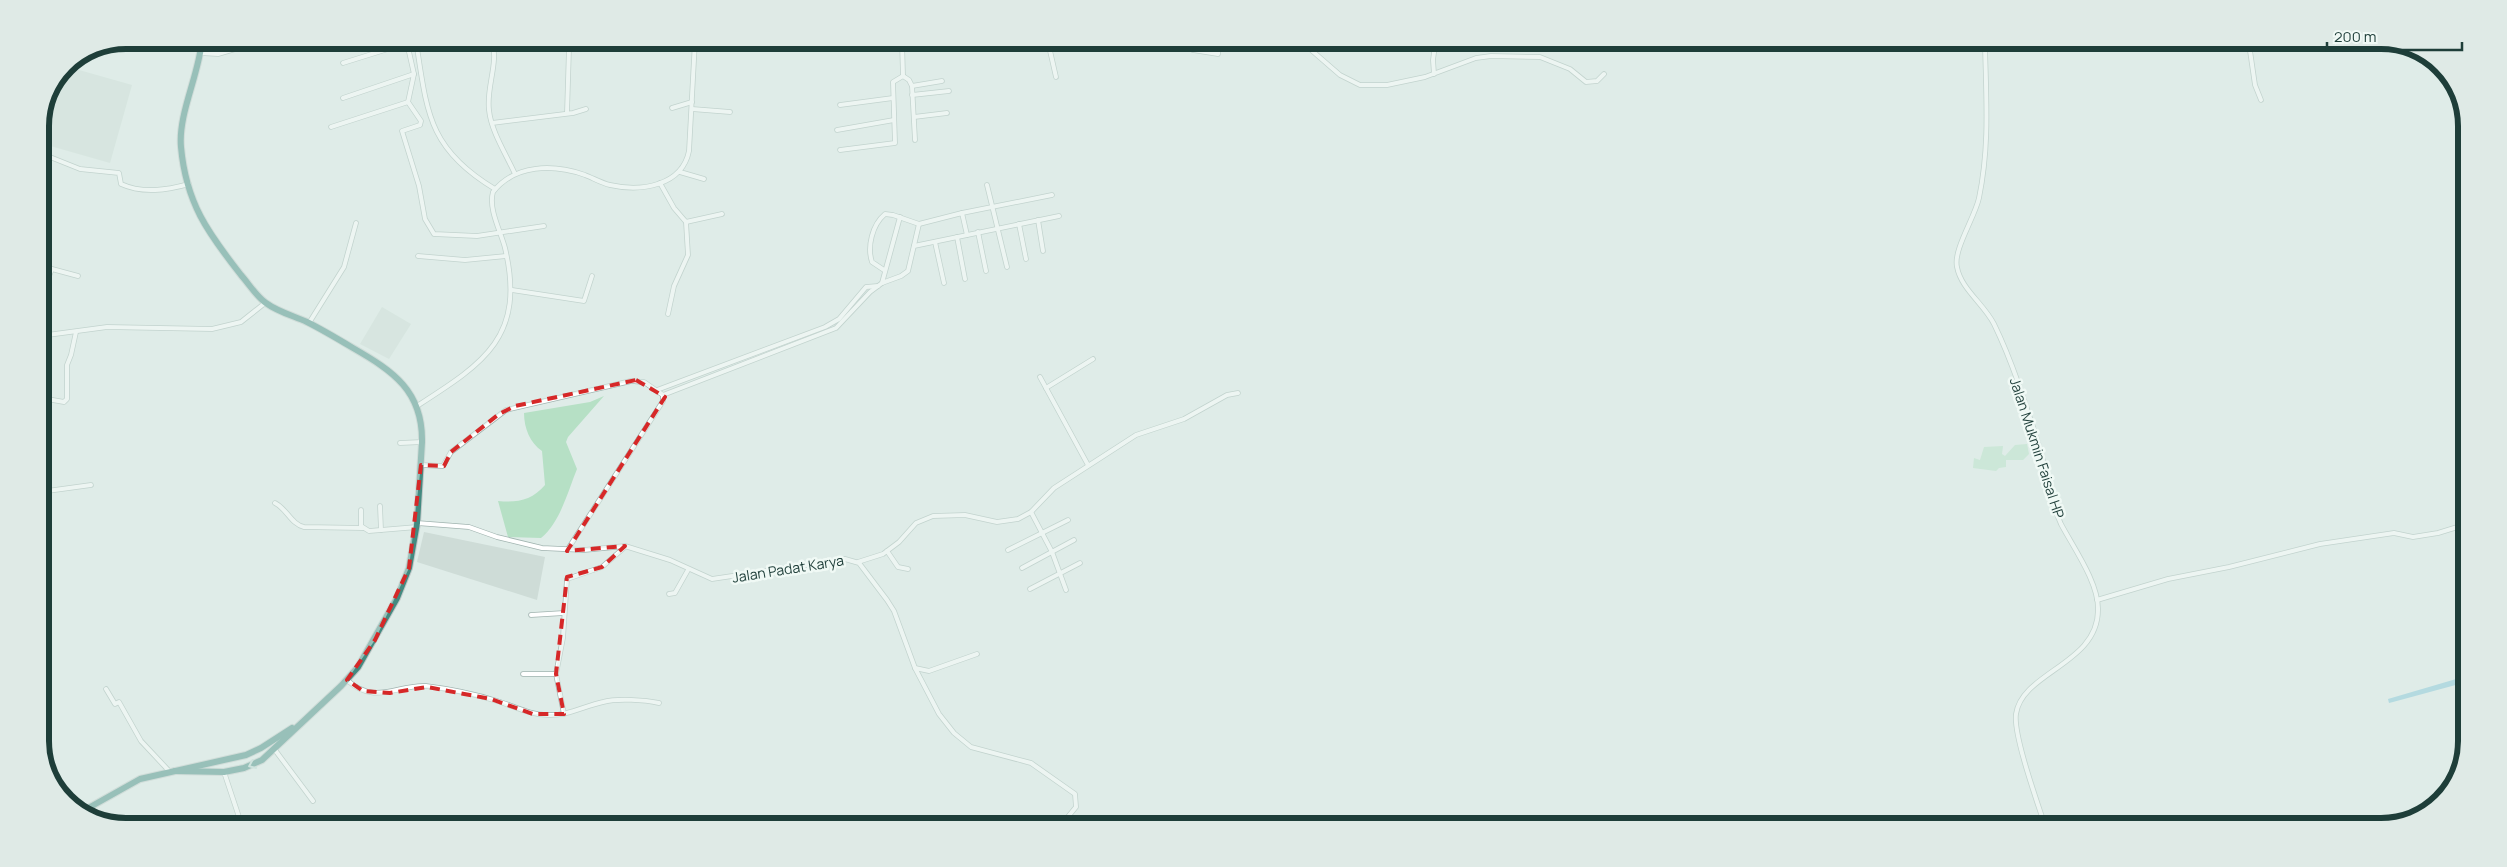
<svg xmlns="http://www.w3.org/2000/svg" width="2507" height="867" font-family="Manrope,sans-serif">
<rect width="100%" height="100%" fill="#dfece8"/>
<g fill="#cedcd7">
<polygon points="65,66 132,85 110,163 40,143 40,120"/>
<polygon points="382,307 411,324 389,359 360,344"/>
<polygon points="424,532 545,557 537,600 417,562"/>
</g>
<g fill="#b6e0c5">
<path d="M 604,396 L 568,437 L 566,442 L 577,469 C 568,491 560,523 541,538 L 508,537 L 498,501 C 518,503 532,500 545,485 L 542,451 C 530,443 524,428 524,413 L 590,402 Z"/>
<polygon points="2027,444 2029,454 2023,460 2006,460 2006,467 1999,468 1996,471 1973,468 1974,458 1980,460 1984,447 2003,446 2002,454 2005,456 2015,445"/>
</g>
<polygon fill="#81c3d8" points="2463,677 2463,683 2393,702 2389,703 2388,699"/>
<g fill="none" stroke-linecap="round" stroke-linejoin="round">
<defs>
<g id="minor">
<path d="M 416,41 C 427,112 428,149 495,189"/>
<polyline points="492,41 569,48 567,113"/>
<path d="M 492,41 C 499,63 486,87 489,110 C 491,131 506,154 515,174"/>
<polyline points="1048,42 1056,77"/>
<polyline points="1194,42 1193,50 1218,54 1219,42"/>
<polyline points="1302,42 1340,75 1360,85 1387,85 1425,77 1476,58 1491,56 1540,57 1570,69 1586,82 1597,81 1604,74"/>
<path d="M 1985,44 C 1986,97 1990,145 1979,198 C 1975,217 1953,250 1957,267 C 1961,289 1984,304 1994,324 C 2013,363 2027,408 2040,449 C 2047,474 2050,501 2061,524 C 2073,547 2099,583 2098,610 C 2098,664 2022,672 2016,714 C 2013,735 2038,804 2045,826"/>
<polyline points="2249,44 2255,85 2261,100"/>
<polyline points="201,53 218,54 235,49"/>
<polyline points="343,63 407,43 414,74"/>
<polyline points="1434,74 1433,60 1435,45 1451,43"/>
<polyline points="903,76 909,80 912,86 915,140"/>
<polyline points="912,86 942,81"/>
<polyline points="912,95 949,91"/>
<polyline points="343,98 414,74 408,102 421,121 420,125 402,131 419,186 425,219 434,234 477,236 544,226"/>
<polyline points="840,105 893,98"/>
<polyline points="672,108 692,102"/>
<polyline points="692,109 730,112"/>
<polyline points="914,117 947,113"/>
<polyline points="492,123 573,113 586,109"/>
<polyline points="331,127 408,102"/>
<polyline points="837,130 894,120"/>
<polyline points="840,150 895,143 893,82 903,76 902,42"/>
<path d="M 40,153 L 80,169 L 119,173 L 121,184 C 143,194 167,190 189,184"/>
<polyline points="680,172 704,179"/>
<polyline points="660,183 674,208 686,222 722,214"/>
<polyline points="987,185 1007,267"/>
<polyline points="962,213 1052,195"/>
<polyline points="1038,220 1043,251"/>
<polyline points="1019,224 1026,259"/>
<polyline points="978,232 986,271"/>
<polyline points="957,237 965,279"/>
<polyline points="935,242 944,283"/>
<polyline points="914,246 1059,216"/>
<polyline points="418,256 465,260 506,256"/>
<path d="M 884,270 L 872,262 C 867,247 872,225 885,214 L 893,215 L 919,224 L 962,213 L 967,235"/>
<polyline points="882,283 900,217"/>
<polyline points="512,290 584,301 592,276"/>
<polyline points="40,297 52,269 78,276"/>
<polyline points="668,314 674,286 688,255 686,222"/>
<polyline points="309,323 344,267 356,223"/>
<polyline points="40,336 107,327 212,329 241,322 265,303"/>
<polyline points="1040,377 1088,465"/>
<polyline points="1046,388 1093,359"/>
<polyline points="657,390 825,327 839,319 866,287 878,286"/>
<polyline points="663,395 836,328 870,292 882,283 901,276 908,271 919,224"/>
<polyline points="40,400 47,399 64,402 67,399 67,365 71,355 76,332"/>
<path d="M 417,406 C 484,363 526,337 505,248 C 501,232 488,209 493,192 C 515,164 553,164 585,175 C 593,178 601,183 610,185 C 641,192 682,186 689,151 L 695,41"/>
<polyline points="400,443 422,442"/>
<polyline points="421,465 443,466 451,452 506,410 631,381 644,382 663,395 663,401 568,549"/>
<polyline points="40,492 91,485"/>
<path d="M 275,503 C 287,509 291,524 304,527 L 363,528"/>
<polyline points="380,506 381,530"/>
<polyline points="361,510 361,526 369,531 417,527"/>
<polyline points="1031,512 1052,552 1066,590"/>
<polyline points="417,523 469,527 497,537 542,548 584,550 625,546 670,560 712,579 845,559 859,563 887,600 894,611 915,668 939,714 954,733 971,747 1031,763 1075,794 1076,807 1062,824"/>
<polyline points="1008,550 1068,520"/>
<polyline points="887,551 898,567 908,569"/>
<polyline points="858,562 883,554 899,542 916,523 933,516 965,515 997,522 1018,519 1031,512 1054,488 1136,435 1184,419 1227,395 1238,393"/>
<polyline points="1022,568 1074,540"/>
<polyline points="1030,589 1080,563"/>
<polyline points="669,594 675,593 688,570"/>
<polyline points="2097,600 2168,579 2229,567 2320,544 2394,533 2413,537 2438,533 2464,525"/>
<polyline points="531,615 564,613"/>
<polyline points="915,668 929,671 977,654"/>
<polyline points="523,674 556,674"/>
<path d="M 347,680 C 375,706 398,684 426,686 C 450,689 475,694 497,701 C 514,706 530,715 548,715 C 568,716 584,706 603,702 C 618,698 645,700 659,703"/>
<polyline points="106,689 115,704 119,702 141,741 170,772"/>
<polyline points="564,714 556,674 563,638 567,579 602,567 625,547"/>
<polyline points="275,750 313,801"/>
<polyline points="224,772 241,823"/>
</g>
<g id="trunk">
<path d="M 175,771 L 224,772 L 244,768 L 262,760 L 341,686 L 358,667 L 397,598 L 409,568 L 417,523 L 422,442 C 423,391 393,371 353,348 C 338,339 323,330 307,322 C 294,316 278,312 266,303 C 256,296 249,284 241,275 C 208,233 186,203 181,147 C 178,114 199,75 202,40"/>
<polyline points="83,811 140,779 246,755 261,748 292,728"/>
</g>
</defs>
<use href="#minor" stroke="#a1b4b0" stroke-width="5.5"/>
<use href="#trunk" stroke="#c0c9c8" stroke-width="8"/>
<use href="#minor" stroke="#fff" stroke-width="4"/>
<use href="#trunk" stroke="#438a80" stroke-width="6"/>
</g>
<defs><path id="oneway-chevron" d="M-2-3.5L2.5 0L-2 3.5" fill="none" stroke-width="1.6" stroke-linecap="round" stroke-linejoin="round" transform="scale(1.25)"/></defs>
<use stroke="#bcd8d2" href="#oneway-chevron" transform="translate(252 765) rotate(156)"/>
<path d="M0 0H2507V867H0ZM 636,380 L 665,397 L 567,551 L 625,546 L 602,567 L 567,577 L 556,674 L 564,714 L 533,714 L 491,699 L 427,687 L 390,693 L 363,691 L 347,680 L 375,640 L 409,568 L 421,465 L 444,466 L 451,452 L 499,414 L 515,406 Z" fill="#dfece8" fill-opacity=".55" fill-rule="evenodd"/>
<path fill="none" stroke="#d62828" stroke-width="4" stroke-dasharray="10 6" stroke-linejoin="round" d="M 636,380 L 665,397 L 567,551 L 625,546 L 602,567 L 567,577 L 556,674 L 564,714 L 533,714 L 491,699 L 427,687 L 390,693 L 363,691 L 347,680 L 375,640 L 409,568 L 421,465 L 444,466 L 451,452 L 499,414 L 515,406 Z"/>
<g text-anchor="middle" stroke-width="5" stroke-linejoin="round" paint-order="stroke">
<g font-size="14" fill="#1e3e39" stroke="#f0f9f5">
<text transform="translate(2037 448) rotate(72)" y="5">Jalan Mukmin Faisal HP</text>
<text transform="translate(788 569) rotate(-9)" y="5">Jalan Padat Karya</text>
</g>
</g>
<path d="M0 0H2507V867H0ZM126 49H2381A77 77 0 0 1 2458 126V741A77 77 0 0 1 2381 818H126A77 77 0 0 1 49 741V126A77 77 0 0 1 126 49Z" fill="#dfeae6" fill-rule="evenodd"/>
<path fill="none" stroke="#1e3e39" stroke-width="6" d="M126 49H2381A77 77 0 0 1 2458 126V741A77 77 0 0 1 2381 818H126A77 77 0 0 1 49 741V126A77 77 0 0 1 126 49Z"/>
<path d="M2327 42v8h135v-8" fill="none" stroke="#1e3e39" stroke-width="2.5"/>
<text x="2334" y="42" font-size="15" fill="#1e3e39" stroke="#f0f9f5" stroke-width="4" paint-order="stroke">200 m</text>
</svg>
